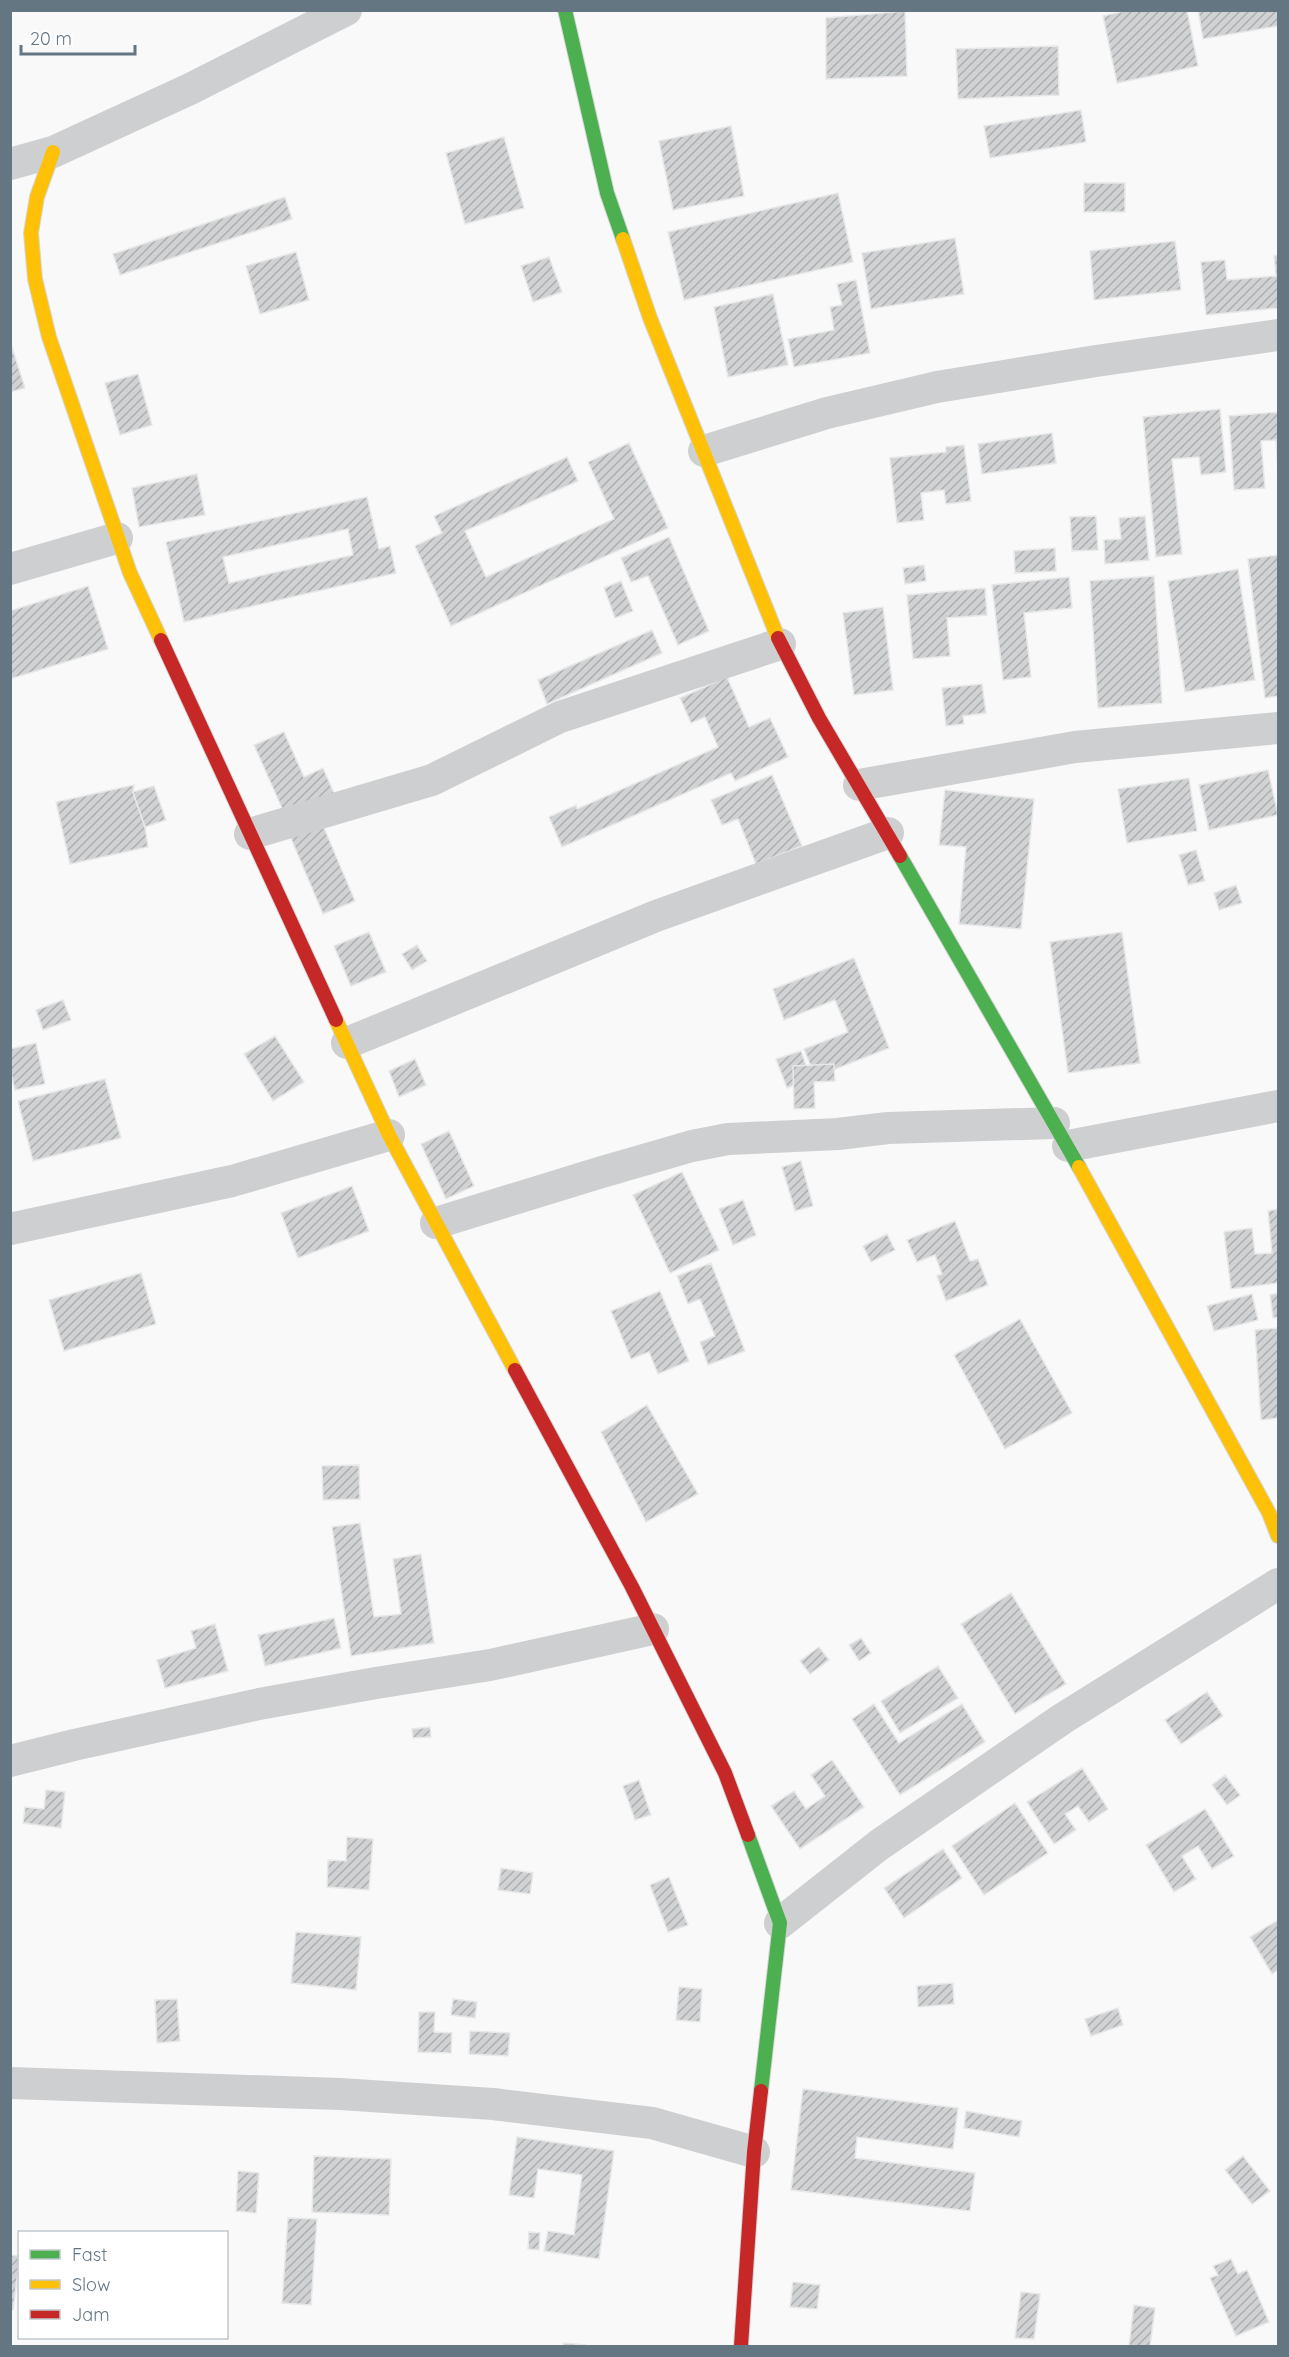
<svg xmlns="http://www.w3.org/2000/svg" width="1289" height="2357" font-family="Quicksand,sans-serif">
<defs>
<pattern id="building-hatch" width="6" height="6" patternUnits="userSpaceOnUse" patternTransform="scale(1.5)"><rect width="6" height="6" fill="#d0d2d3"/><path d="M-1 1l2-2M0 6l6-6M5 7l2-2" fill="none" stroke="#acafb1"/></pattern>
</defs>
<rect width="100%" height="100%" fill="#f9f9f9"/>
<g fill="url(#building-hatch)" stroke="#e8e8e8" stroke-width="1.5" fill-rule="evenodd">
<polygon points="1129,10 1187,10 1198,66 1117,83 1103,16"/>
<polygon points="1198,10 1278,10 1278,26 1203,39"/>
<polygon points="905,11 907,76 826,79 826,18"/>
<polygon points="1058,46 1059,95 958,99 956,49"/>
<polygon points="1081,110 1086,142 990,158 984,126"/>
<polygon points="731,126 744,196 673,210 659,141"/>
<polygon points="504,137 524,208 465,224 446,153"/>
<rect x="1084" y="183" width="41" height="29"/>
<polygon points="838,193 853,262 684,300 668,232"/>
<polygon points="285,197 292,219 120,275 113,254"/>
<polygon points="955,238 964,294 871,309 862,253"/>
<polygon points="1175,241 1181,290 1094,300 1090,251"/>
<polygon points="296,252 309,300 260,314 246,266"/>
<polygon points="1278,255 1278,308 1206,315 1201,262 1225,260 1227,280 1276,276 1274,256"/>
<polygon points="549,257 562,292 533,302 521,266"/>
<polygon points="856,280 870,353 794,367 788,339 834,330 830,307 842,305 837,284"/>
<polygon points="773,294 788,365 728,377 714,307"/>
<polygon points="10,341 25,388 10,392"/>
<polygon points="138,374 152,425 120,435 105,383"/>
<polygon points="1220,409 1226,472 1201,475 1199,457 1172,459 1182,554 1156,557 1143,417"/>
<polygon points="1278,412 1278,472 1276,440 1261,441 1265,488 1234,490 1229,416"/>
<polygon points="1052,433 1056,463 982,474 978,444"/>
<polygon points="629,443 668,528 451,626 415,546 442,533 434,516 567,457 578,481 465,531 486,577 614,519 588,462"/>
<polygon points="964,445 971,501 946,504 944,490 921,493 924,520 897,523 890,458 946,452 946,447"/>
<polygon points="197,474 205,515 139,527 132,488"/>
<path d="M 367,497 L 379,549 L 390,546 L 396,573 L 184,622 L 166,542 ZM 348,529 L 353,555 L 229,583 L 223,557 Z"/>
<polygon points="1096,516 1098,550 1072,551 1070,517"/>
<polygon points="1145,516 1149,560 1105,564 1104,540 1121,539 1119,518"/>
<polygon points="669,537 709,631 678,645 648,576 631,582 621,558"/>
<polygon points="1055,548 1056,571 1015,573 1014,551"/>
<polygon points="1278,555 1278,696 1265,698 1248,559"/>
<polygon points="924,565 926,581 905,584 903,568"/>
<polygon points="1238,569 1255,680 1185,692 1168,581"/>
<polygon points="1154,576 1162,703 1098,708 1090,581"/>
<polygon points="1069,577 1072,608 1024,613 1031,677 1003,680 992,585"/>
<polygon points="621,581 633,611 615,618 604,588"/>
<polygon points="88,586 108,649 10,679 10,611"/>
<polygon points="985,588 987,615 947,618 950,656 913,659 907,595"/>
<polygon points="883,607 893,690 854,695 843,613"/>
<polygon points="652,630 662,653 547,704 538,680"/>
<polygon points="727,677 749,727 770,718 788,757 735,781 731,773 562,847 549,817 576,805 577,809 718,747 705,717 691,723 680,698"/>
<polygon points="982,684 986,713 963,716 964,724 946,726 942,688"/>
<polygon points="284,732 304,777 323,768 334,793 285,815 254,745"/>
<polygon points="1268,770 1278,815 1209,830 1199,785"/>
<polygon points="772,775 802,846 756,864 738,819 722,825 711,800"/>
<polygon points="1189,778 1197,831 1127,843 1118,789"/>
<polygon points="134,785 133,792 145,827 148,847 70,864 56,802"/>
<polygon points="154,786 166,820 145,827 133,792"/>
<polygon points="945,790 1034,799 1021,929 959,924 966,847 939,845"/>
<polygon points="322,823 355,901 323,914 290,836"/>
<polygon points="1196,850 1205,881 1188,885 1179,855"/>
<polygon points="1236,885 1242,903 1219,910 1214,893"/>
<polygon points="369,932 386,972 351,986 334,946"/>
<polygon points="1122,932 1140,1063 1068,1073 1050,942"/>
<polygon points="417,945 427,961 412,970 402,954"/>
<polygon points="854,958 889,1048 815,1077 804,1049 848,1032 835,1000 784,1020 773,989"/>
<polygon points="63,1000 71,1020 43,1030 36,1010"/>
<polygon points="275,1036 304,1082 273,1101 244,1054"/>
<polygon points="36,1043 45,1084 15,1090 10,1069 10,1049"/>
<polygon points="801,1051 811,1079 787,1088 776,1059"/>
<polygon points="415,1059 426,1085 399,1097 389,1071"/>
<polygon points="834,1064 835,1081 814,1082 815,1108 794,1109 793,1066"/>
<polygon points="105,1079 121,1138 33,1161 18,1101"/>
<polygon points="449,1131 474,1186 446,1199 421,1144"/>
<polygon points="801,1161 813,1206 795,1211 782,1167"/>
<polygon points="682,1172 719,1250 670,1273 633,1195"/>
<polygon points="352,1186 369,1231 298,1258 281,1213"/>
<polygon points="743,1200 756,1235 733,1245 719,1209"/>
<polygon points="1278,1209 1278,1283 1231,1289 1224,1232 1252,1228 1255,1254 1272,1253 1268,1211"/>
<polygon points="955,1221 970,1261 978,1259 988,1285 946,1301 937,1276 942,1274 935,1255 917,1262 907,1240"/>
<polygon points="887,1234 895,1250 871,1262 863,1246"/>
<polygon points="711,1263 745,1351 708,1365 700,1342 715,1336 700,1299 688,1304 677,1276"/>
<polygon points="141,1273 156,1324 64,1351 49,1300"/>
<polygon points="660,1291 689,1361 658,1374 649,1352 631,1359 611,1311"/>
<polygon points="1278,1293 1278,1317 1273,1318 1270,1295"/>
<polygon points="1252,1294 1258,1320 1214,1331 1207,1306"/>
<polygon points="1020,1319 1072,1413 1005,1449 954,1355"/>
<polygon points="1278,1328 1278,1418 1261,1420 1255,1330"/>
<polygon points="647,1405 698,1494 646,1522 601,1432"/>
<polygon points="359,1465 360,1499 323,1500 322,1466"/>
<polygon points="360,1523 374,1617 401,1614 393,1559 421,1554 434,1643 351,1656 332,1527"/>
<polygon points="1011,1593 1066,1684 1015,1714 961,1624"/>
<polygon points="334,1618 341,1648 265,1666 258,1635"/>
<polygon points="215,1624 228,1671 165,1688 157,1660 196,1648 191,1631"/>
<polygon points="861,1638 871,1653 859,1661 849,1645"/>
<polygon points="819,1647 829,1660 810,1674 800,1661"/>
<polygon points="938,1666 958,1698 900,1733 881,1701"/>
<polygon points="1207,1692 1223,1716 1181,1744 1165,1720"/>
<polygon points="874,1704 899,1743 962,1704 985,1742 900,1795 852,1719"/>
<polygon points="430,1727 431,1737 413,1738 412,1729"/>
<polygon points="832,1760 864,1807 800,1849 771,1806 794,1791 806,1809 825,1796 811,1775"/>
<polygon points="1082,1768 1108,1809 1089,1822 1078,1806 1065,1814 1076,1830 1054,1844 1027,1802"/>
<polygon points="1225,1775 1240,1795 1227,1805 1212,1785"/>
<polygon points="639,1780 651,1815 635,1820 623,1786"/>
<polygon points="46,1790 65,1792 61,1828 23,1823 25,1807 44,1809"/>
<polygon points="1015,1803 1048,1853 984,1895 952,1846"/>
<polygon points="1205,1809 1234,1856 1212,1869 1198,1846 1182,1856 1196,1879 1174,1892 1146,1845"/>
<polygon points="347,1837 373,1839 369,1890 327,1887 328,1860 346,1861"/>
<polygon points="943,1849 962,1878 904,1918 884,1888"/>
<polygon points="501,1868 533,1873 530,1894 498,1890"/>
<polygon points="669,1877 688,1925 668,1932 650,1885"/>
<polygon points="1278,1920 1278,1970 1272,1974 1250,1937"/>
<polygon points="296,1932 361,1937 356,1990 291,1983"/>
<polygon points="953,1983 954,2004 918,2007 917,1986"/>
<polygon points="679,1987 702,1989 700,2022 676,2020"/>
<polygon points="177,1999 180,2041 157,2043 155,2000"/>
<polygon points="453,1999 477,2002 475,2018 451,2015"/>
<polygon points="1118,2008 1123,2025 1091,2036 1085,2019"/>
<polygon points="419,2012 435,2012 434,2032 452,2033 451,2053 418,2052"/>
<polygon points="470,2031 510,2033 508,2056 469,2054"/>
<polygon points="803,2089 958,2108 953,2149 857,2137 855,2158 975,2173 970,2211 791,2190"/>
<polygon points="966,2111 1022,2121 1019,2137 964,2128"/>
<polygon points="517,2137 614,2151 599,2259 544,2251 548,2231 574,2235 582,2175 538,2169 534,2198 509,2195"/>
<polygon points="314,2156 391,2159 389,2215 312,2212"/>
<polygon points="1243,2156 1270,2191 1252,2204 1225,2170"/>
<polygon points="238,2171 259,2173 256,2213 236,2211"/>
<polygon points="288,2218 317,2219 311,2305 282,2303"/>
<polygon points="529,2232 540,2233 539,2250 528,2249"/>
<polygon points="10,2255 20,2256 13,2310 10,2310"/>
<polygon points="1231,2259 1238,2274 1247,2270 1269,2322 1236,2336 1210,2278 1218,2275 1213,2266"/>
<polygon points="793,2282 820,2285 817,2309 790,2307"/>
<polygon points="1021,2292 1040,2294 1034,2339 1015,2338"/>
<polygon points="1134,2305 1155,2308 1150,2346 1129,2346"/>
<polygon points="564,2343 586,2345 586,2346 563,2346"/>
</g>
<g fill="none" stroke-linecap="round" stroke-linejoin="round">
<defs>
<g id="fast">
<polyline points="565,10 607,193 623,239"/>
<polyline points="900,856 1079,1167"/>
<polyline points="748,1835 780,1923 761,2091"/>
</g>
<g id="slow">
<polyline points="53,152 37,197 31,233 35,279 49,337 130,573 161,640"/>
<polyline points="623,239 650,318 778,638"/>
<polyline points="336,1020 389,1135 515,1370"/>
<polyline points="1079,1167 1269,1513 1278,1536"/>
</g>
<g id="jam">
<polyline points="778,638 819,718 900,856"/>
<polyline points="161,640 336,1020"/>
<polyline points="515,1370 632,1587 725,1773 748,1835"/>
<polyline points="741,2346 754,2152 761,2091"/>
</g>
</defs>
<use href="#fast" stroke="#d5d6d7" stroke-width="16"/>
<use href="#slow" stroke="#d5d6d7" stroke-width="16"/>
<use href="#jam" stroke="#d5d6d7" stroke-width="16"/>
<g stroke="#cecfd0" stroke-width="32">
<polyline points="10,164 53,152 190,89 346,10"/>
<polyline points="704,451 827,413 937,387 1096,361 1278,335"/>
<polyline points="10,569 117,538"/>
<polyline points="859,785 1075,747 1278,728"/>
<polyline points="250,834 432,780 560,717 780,644"/>
<polyline points="347,1043 656,916 888,833"/>
<polyline points="1068,1146 1278,1106"/>
<polyline points="436,1223 602,1172 692,1146 728,1139 838,1134 888,1128 1054,1123"/>
<polyline points="10,1229 232,1181 389,1135"/>
<polyline points="10,1761 74,1745 259,1704 376,1683 490,1665 653,1629"/>
<polyline points="780,1923 879,1845 1062,1719 1278,1584"/>
<polyline points="10,2083 340,2094 493,2104 652,2123 754,2152"/>
</g>
<use href="#fast" stroke="#4caf50" stroke-width="14"/>
<use href="#slow" stroke="#ffc107" stroke-width="14"/>
<use href="#jam" stroke="#c62828" stroke-width="14"/>
</g>
<rect width="1289" height="2357" fill="none" stroke="#657683" stroke-width="24"/>
<rect x="18" y="2231" width="210" height="108" fill="#ffffff" stroke="#c1c8cd" stroke-width="1.5"/>
<rect x="30" y="2250" width="30" height="9" fill="#4caf50" stroke="#c1c8cd" stroke-width="1.5"/>
<text x="72" y="2261" font-size="18" fill="#657683">Fast</text>
<rect x="30" y="2280" width="30" height="9" fill="#ffc107" stroke="#c1c8cd" stroke-width="1.5"/>
<text x="72" y="2291" font-size="18" fill="#657683">Slow</text>
<rect x="30" y="2310" width="30" height="9" fill="#c62828" stroke="#c1c8cd" stroke-width="1.5"/>
<text x="72" y="2321" font-size="18" fill="#657683">Jam</text>
<path d="M21 45v9h114v-9" fill="none" stroke="#657683" stroke-width="3"/>
<text x="30" y="45" font-size="18" fill="#657683" stroke="#ffffff" stroke-width="4.5" paint-order="stroke">20 m</text>
</svg>
